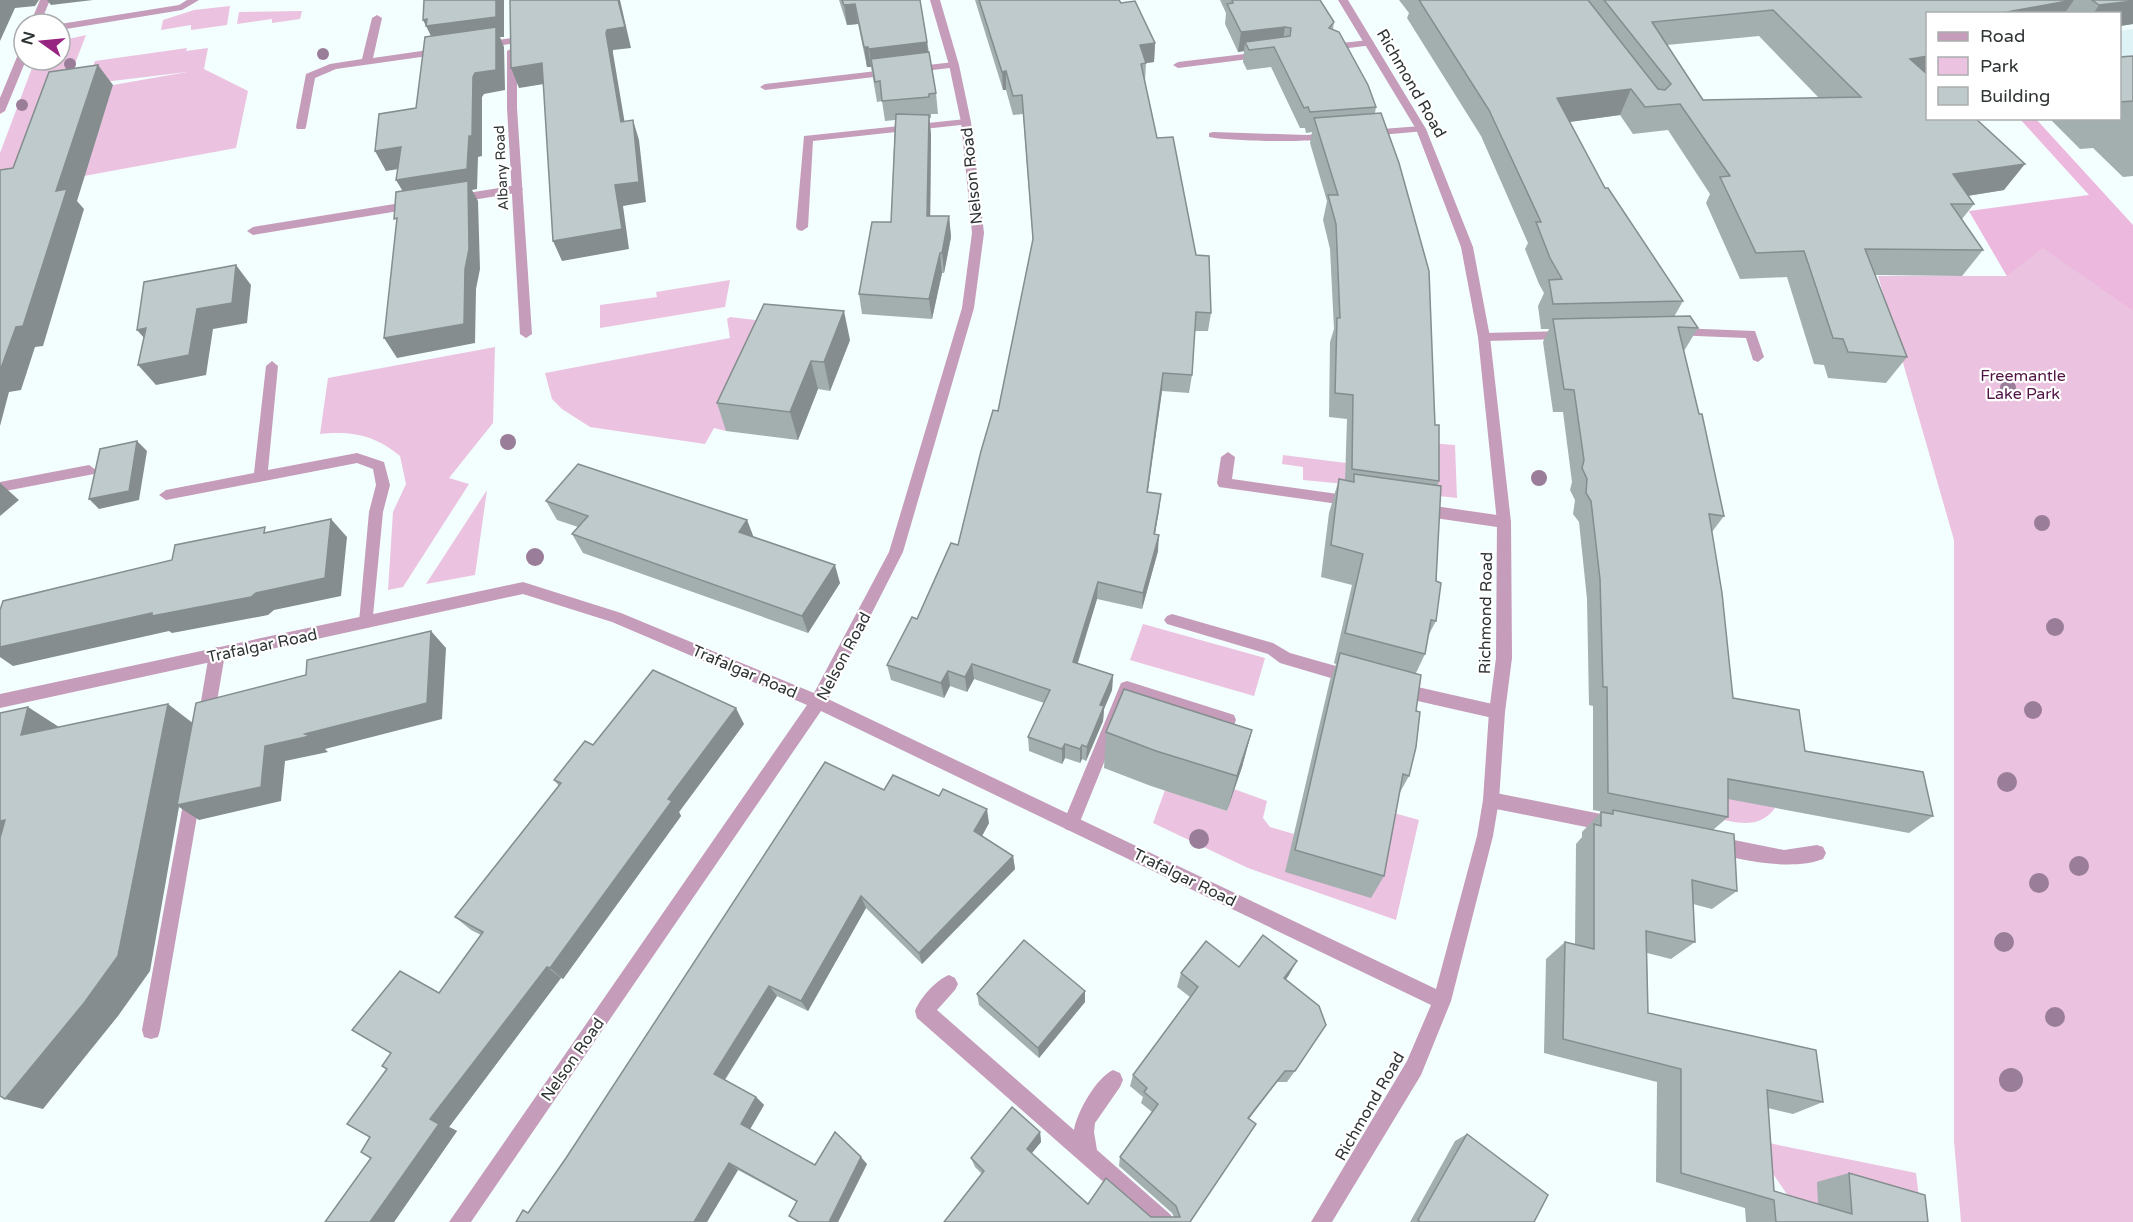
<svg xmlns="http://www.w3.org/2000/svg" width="2133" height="1222" font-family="'Varela Round',sans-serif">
<rect width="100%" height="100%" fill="#f3feff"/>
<polygon fill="#ddf3f5" points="2133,29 2133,97 2120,99 2120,31"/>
<g fill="#ebc3e0">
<polygon points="230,6 227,25 191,30 191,25 161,30 163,20 194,10"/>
<polygon points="302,11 300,19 272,23 272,19 237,24 239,12"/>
<polygon points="86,35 64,92 0,189 0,153 35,60 60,60 60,41"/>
<polygon points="187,48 186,51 208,48 204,69 248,91 236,148 84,176 113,85 187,72 87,84 95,61"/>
<polygon points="1969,211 2133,278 2133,1222 1961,1222 1954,1141 1954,540 1878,276 2007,276"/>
<polygon points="730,280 725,307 600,328 600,305 657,297 656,292"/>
<polygon points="730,317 782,323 750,380 726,431 714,428 705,444 590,427 562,409 552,399 545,373 730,338 727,319"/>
<path d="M 495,347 L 493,423 L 449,478 L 469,484 L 403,587 L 388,590 L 393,512 L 406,484 L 400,456 C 374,435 353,431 320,434 L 328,378 Z"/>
<polygon points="1429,443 1455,445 1457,498 1430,495"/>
<polygon points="1283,455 1346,463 1345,484 1303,480 1303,467 1282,464"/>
<polygon points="487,490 475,575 426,584"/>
<polygon points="1143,624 1265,658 1254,696 1130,660"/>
<polygon points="1234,789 1267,801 1263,818 1270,827 1294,834 1286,872 1387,811 1419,820 1396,920 1248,868 1153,823 1165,790 1227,811"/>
<path d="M 1716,789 L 1775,808 C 1758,831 1735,822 1711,817 Z"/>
<polygon points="1749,1139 1916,1173 1922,1222 1818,1183 1819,1222 1802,1216"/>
</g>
<polygon fill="#edb8de" points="2020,119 2036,119 2133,225 2133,311 2043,248 2007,276 1969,211 2089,195"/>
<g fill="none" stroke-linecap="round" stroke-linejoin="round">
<g fill="#c59cb9" fill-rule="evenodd">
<polygon points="377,15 382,18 373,58 442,48 447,51 442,54 336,69 315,78 306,127 305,129 297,129 296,127 306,74 330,64 362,59 372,18"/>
<polygon points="512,38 517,41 516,43 484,48 479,45 484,42"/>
<polygon points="1369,40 1374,43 1373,45 1332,50 1327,47 1332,44"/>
<polygon points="1261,52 1266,55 1265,57 1178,68 1173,65 1178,62"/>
<polygon points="954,62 958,63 958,67 765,90 760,87 765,84"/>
<polygon points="966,119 971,122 970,124 813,141 808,227 802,231 798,230 796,227 804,136"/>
<polygon points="1421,126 1425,127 1425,131 1369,136 1364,133 1369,130"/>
<path d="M 1213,132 L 1307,135 L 1330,133 L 1335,136 C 1325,144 1226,141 1209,137 L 1209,133 Z"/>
<polygon points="517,185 523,189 521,192 455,203 449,199 455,195"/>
<polygon points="413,201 417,202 417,208 253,235 247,231 253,227"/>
<polygon points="1676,328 1755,331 1764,357 1758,362 1753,360 1746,338 1672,335 1670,332 1672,329"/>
<polygon points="1565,331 1571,335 1565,339 1484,341 1478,337 1484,333"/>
<polygon points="272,361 278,366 268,470 357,453 384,462 390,485 383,512 372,626 367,628 362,626 359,622 369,512 376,485 373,469 357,463 166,500 159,495 166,490 254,473 266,366"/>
<polygon points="1228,452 1235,457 1232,479 1352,496 1359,501 1352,506 1219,487 1217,483 1221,457"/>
<polygon points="89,465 96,470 94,474 0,492 0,482"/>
<polygon points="1421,504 1504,516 1509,518 1511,522 1509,526 1504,528 1421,516 1414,510"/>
<polygon points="1172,614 1273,643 1290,653 1357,672 1359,677 1357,682 1351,684 1280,663 1268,654 1167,624 1164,620 1167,616"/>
<polygon points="217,647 222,649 225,654 214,719 212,724 206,726 200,724 198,719 209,654 212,649"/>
<polygon points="1127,681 1228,713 1234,715 1236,720 1234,725 1228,727 1131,696 1077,829 1071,831 1065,829 1063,823 1119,688 1121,683"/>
<polygon points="1400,683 1497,705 1503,707 1505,712 1503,717 1497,719 1400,697 1394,695 1392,690 1394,685"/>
<polygon points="193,785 199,788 201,793 160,1030 158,1037 151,1039 144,1037 142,1030 185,793 187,788"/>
<polygon points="1491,792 1611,816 1617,818 1619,824 1617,830 1611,832 1491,808 1485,805 1483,800 1485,795"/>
<path d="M 1714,836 L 1784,850 L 1817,845 L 1823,847 L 1826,853 L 1823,859 C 1793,871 1738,861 1708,850 L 1705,844 L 1708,838 Z"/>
<path d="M 949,975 L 955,978 L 958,984 L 955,990 L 937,1010 L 1074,1130 C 1077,1112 1096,1078 1113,1070 L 1120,1073 L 1123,1080 L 1120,1087 L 1095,1123 L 1094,1132 L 1097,1150 L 1171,1215 L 1174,1222 L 1149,1222 L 917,1018 L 915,1011 C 920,998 936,980 949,975 Z"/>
</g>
<g fill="#c59cb9" fill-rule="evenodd">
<polygon points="40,0 50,0 40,24 30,24"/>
<polygon points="187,0 199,0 182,10 60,30 60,24 179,5"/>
<polygon points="930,0 940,0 959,65 971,122 984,233 974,308 903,552 828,699 1436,989 1477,836 1483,800 1489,712 1496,658 1497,522 1478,337 1461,247 1416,129 1338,0 1348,0 1426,129 1473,247 1490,337 1511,522 1512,658 1505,712 1499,800 1493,836 1451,1001 1421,1075 1332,1222 1311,1222 1407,1061 1431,1005 821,711 471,1222 449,1222 807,705 612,622 523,594 0,708 0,694 523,582 621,613 814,693 889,552 962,308 972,233 961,122 949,65"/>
<polygon points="512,48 517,51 517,108 532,334 526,338 520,334 507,108 507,51"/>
<polygon points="24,49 24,60 26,60 5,111 0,114 0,98 19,52"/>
</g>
</g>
<g fill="#9a7e99">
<circle cx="323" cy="54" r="6"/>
<circle cx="70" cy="64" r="6"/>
<circle cx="22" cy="105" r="6"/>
<circle cx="2008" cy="388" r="8"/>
<circle cx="508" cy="442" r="8"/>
<circle cx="1539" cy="478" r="8"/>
<circle cx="2042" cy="523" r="8"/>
<circle cx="535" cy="557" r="9"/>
<circle cx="2055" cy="627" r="9"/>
<circle cx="2033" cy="710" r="9"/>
<circle cx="2007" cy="782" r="10"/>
<circle cx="1199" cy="839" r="10"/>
<circle cx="2079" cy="866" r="10"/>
<circle cx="2039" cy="883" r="10"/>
<circle cx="2004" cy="942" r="10"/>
<circle cx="2055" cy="1017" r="10"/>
<circle cx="2011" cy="1080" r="12"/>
</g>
<g fill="#a3aeaf" fill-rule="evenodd">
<polygon points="839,0 920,0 936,93 938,114 931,114 931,118 929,118 931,135 930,216 949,216 951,237 944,273 942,273 932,319 862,314 859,294 891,222 895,120 885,121 882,101 877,102 871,67 867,67 858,24 847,25"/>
<polygon points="975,0 1119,0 1121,3 1155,43 1154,62 1146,63 1145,82 1157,138 1196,255 1211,313 1208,331 1194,331 1192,375 1189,393 1162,391 1148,492 1161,494 1155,534 1158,551 1142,609 1097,599 1078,663 1113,675 1112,690 1104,709 1103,721 1086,761 1082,759 1080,763 1065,758 1062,764 1029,751 1028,737 1044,703 974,679 967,692 950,686 944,698 891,680 887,665 917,619 958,545 998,411 1033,242 1023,114 1013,115 1006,90 1003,90"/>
<polygon points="1220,0 1320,0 1334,22 1333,29 1376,107 1375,113 1435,425 1439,481 1437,486 1436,621 1428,636 1425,654 1416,673 1416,711 1409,776 1399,794 1384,876 1371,898 1285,872 1330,680 1336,664 1334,663 1352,585 1321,577 1329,513 1339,479 1345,480 1347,419 1329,417 1330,342 1334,329 1330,249 1323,220 1327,201 1310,143 1312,132 1306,133 1305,128 1300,128 1271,67 1247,70 1243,62 1244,51 1238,52 1225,24 1226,13"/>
<path d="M 1399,0 L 2133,0 L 2133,24 L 2120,26 L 2120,14 L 1928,14 L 1928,118 L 2004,190 L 1968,196 L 1974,204 L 1962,219 L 1983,250 L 1962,276 L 1875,275 L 1907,357 L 1886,383 L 1828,378 L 1824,365 L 1814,364 L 1787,277 L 1740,279 L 1706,203 L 1710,194 L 1668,130 L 1633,134 L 1620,115 L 1569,122 L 1605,188 L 1683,301 L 1674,317 L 1698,328 L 1684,351 L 1724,516 L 1712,532 L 1733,698 L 1805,751 L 1933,816 L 1909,833 L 1728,799 L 1728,817 L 1713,830 L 1737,891 L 1712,909 L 1693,904 L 1695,942 L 1671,959 L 1647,953 L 1648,1013 L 1823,1102 L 1793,1114 L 1768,1108 L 1774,1191 L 1818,1204 L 1817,1182 L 1849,1173 L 1928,1222 L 1746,1222 L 1745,1208 L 1656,1182 L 1657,1082 L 1544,1053 L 1546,959 L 1565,942 L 1575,945 L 1576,844 L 1582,837 L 1582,832 L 1601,812 L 1610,813 L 1593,810 L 1593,706 L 1589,705 L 1587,599 L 1579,522 L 1573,514 L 1575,500 L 1570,490 L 1572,482 L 1563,412 L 1553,412 L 1543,342 L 1549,329 L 1541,329 L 1538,306 L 1544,293 L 1539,284 L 1525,249 L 1528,243 L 1481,136 L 1407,18 L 1409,13 ZM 1759,36 L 1819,98 L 1703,100 L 1667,45 Z"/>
<polygon points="2133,56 2133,176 2123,177 2093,148 2080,149 2049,118 2120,118 2120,57"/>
<polygon points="850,340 830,391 818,389 798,440 726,431 717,403"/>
<polygon points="546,501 747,520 753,537 840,583 808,633 583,553 572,534 578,527 557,520"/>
<polygon points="744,724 679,812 681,816 563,979 561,978 449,1127 457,1131 394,1222 325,1222 371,1158 370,1137 387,1069 481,935 471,930 455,917 559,786 554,780 593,745"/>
<polygon points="1252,730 1242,767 1227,811 1151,786 1104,768 1106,732"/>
<polygon points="884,790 989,823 982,836 1013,856 1015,869 922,964 866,908 808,1011 777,996 725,1080 756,1097 764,1105 750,1129 815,1165 867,1164 838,1222 798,1222 789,1216 797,1202 738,1170 707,1222 516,1222 528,1212"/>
<polygon points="1239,967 1289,975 1286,979 1295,1071 1287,1082 1277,1082 1249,1118 1190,1222 944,1222 982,1174 975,1167 971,1158 1040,1132 1041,1142 1031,1153 1088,1204 1151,1217 1174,1217 1172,1213 1119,1166 1120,1157 1152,1112 1141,1103 1143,1097 1130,1086 1133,1075 1190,997 1177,987 1181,973"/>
<polygon points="1085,991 1085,1002 1039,1058 979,1005 977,994"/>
<polygon points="1467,1134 1534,1222 1410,1222 1455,1141"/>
</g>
<g fill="#858d8e">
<polygon points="0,0 39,0 35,6 15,8 0,41"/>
<polygon points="47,0 93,0 51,5"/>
<polygon points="496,0 504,0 504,37 500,37 504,47 505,90 484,94 482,97 482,156 478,157 477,189 472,190 478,201 480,269 476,289 475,343 397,358 384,338 408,200 396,180 436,46 423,20"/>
<polygon points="618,0 620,0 631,48 613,50 613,53 628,142 621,122 606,33"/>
<polygon points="2074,0 2064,14 1996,14"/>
<polygon points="2133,1 2133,24 2120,26 2120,14 2093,14 2099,5"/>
<polygon points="855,4 858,24 847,25 844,5"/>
<polygon points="1285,27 1282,47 1245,42 1244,51 1238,52 1241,32"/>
<polygon points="927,42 929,63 871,59 872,69 869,49"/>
<polygon points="1155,43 1154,62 1139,64 1140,45"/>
<polygon points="864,47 868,47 871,67 867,67"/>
<polygon points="1928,56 1928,80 1910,59"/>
<polygon points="542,63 550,83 519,88 511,68"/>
<polygon points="98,65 113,85 77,201 84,209 43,346 35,347 21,390 9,392 0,426 0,371 56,191"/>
<polygon points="1006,71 1006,90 1003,90 1002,72"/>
<polygon points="1631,89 1620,115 1547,125 1557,98"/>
<polygon points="929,115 931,135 930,236 927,216"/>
<polygon points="633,120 639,140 646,202 623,206 629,249 562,261 553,241 615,185"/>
<polygon points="401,147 411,167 386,171 375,151"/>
<polygon points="2025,164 2004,190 1934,201 1953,174"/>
<polygon points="949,216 951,237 944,273 942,253"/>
<polygon points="940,253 942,273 932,319 929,299"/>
<polygon points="236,265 251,285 247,323 213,329 206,375 156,385 138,365 197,309"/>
<polygon points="844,311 850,340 830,391 824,362"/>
<polygon points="146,328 154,349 137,330"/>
<polygon points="811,361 818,389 798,440 790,412"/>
<polygon points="1163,373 1162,391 1145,509 1147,492"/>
<polygon points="137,441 147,451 139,500 99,509 89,499"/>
<polygon points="0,483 19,500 0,516"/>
<polygon points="1161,494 1159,511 1152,550 1154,534"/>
<polygon points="331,519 347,537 341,596 274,610 268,615 172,633 169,631 13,666 0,657 0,647 152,613"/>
<polygon points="747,520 754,538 739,532"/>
<polygon points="1159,535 1158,551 1142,609 1143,593"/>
<polygon points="835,565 840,583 808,633 802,616"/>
<polygon points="1098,582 1097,599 1073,677 1073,662"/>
<polygon points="431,631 446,648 442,719 325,749 328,752 285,761 281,801 199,820 179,807 150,971 118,1016 43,1109 5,1099 168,704 194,724 265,746 305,734"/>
<polygon points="972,664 974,679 967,692 965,677"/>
<polygon points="948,671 950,686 944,698 941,683"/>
<polygon points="1113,675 1112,690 1104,709 1103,721 1086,761 1087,747 1100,705"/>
<polygon points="28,707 59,727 21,735"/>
<polygon points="736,708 744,724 679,812 681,816 563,979 550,968 668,799"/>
<polygon points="1252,730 1242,767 1227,811 1237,776"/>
<polygon points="1065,744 1065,758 1062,764 1062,749"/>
<polygon points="1082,745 1082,759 1080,763 1080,749"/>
<polygon points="987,809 989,823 977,845 974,831"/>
<polygon points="5,820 0,846 0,821"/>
<polygon points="1013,856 1015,869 922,964 919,953"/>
<polygon points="861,896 866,908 808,1011 801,1001"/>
<polygon points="1297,961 1289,975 1277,991 1284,978"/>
<polygon points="547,967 561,978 449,1127 457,1131 394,1222 370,1222 430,1119"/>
<polygon points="769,986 777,996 723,1082 714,1074"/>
<polygon points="1085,991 1085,1002 1039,1058 1038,1048"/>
<polygon points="1285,1071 1277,1082 1242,1128 1248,1118"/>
<polygon points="756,1097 764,1105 749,1131 741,1124"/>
<polygon points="1040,1132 1041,1142 1028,1158 1027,1149"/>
<polygon points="861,1157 867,1164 838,1222 829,1222"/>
<polygon points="729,1163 738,1170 707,1222 694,1222"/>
</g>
<g fill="#becacb" stroke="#858d8e" stroke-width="1.5" fill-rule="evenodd">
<polygon points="424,0 496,0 496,17 426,26 427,19 423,20"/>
<polygon points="510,0 618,0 625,27 607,30 606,33 621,122 633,120 639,182 615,185 622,229 553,241 542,63 511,68"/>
<polygon points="842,0 920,0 927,42 869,49 868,47 864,47 855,4 844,5"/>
<polygon points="979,0 1119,0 1121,3 1135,1 1155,43 1140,45 1146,63 1141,64 1157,138 1173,137 1196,255 1209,256 1211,313 1196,312 1192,375 1163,373 1147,492 1161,494 1154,534 1159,535 1143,593 1098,582 1073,662 1113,675 1100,705 1104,706 1087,747 1082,745 1080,749 1065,744 1062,749 1028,737 1050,690 972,664 965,677 948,671 941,683 887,665 912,617 917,619 951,543 958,545 981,451 993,410 998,411 1033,239 1022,95 1013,96 1006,71 1002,72"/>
<polygon points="1232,0 1320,0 1334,22 1329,28 1339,32 1368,85 1376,107 1310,112 1308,107 1304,108 1274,47 1249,50 1245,42 1290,36 1291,28 1285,27 1241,32 1227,4 1233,3"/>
<path d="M 1419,0 L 1588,0 L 1658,89 L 1665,90 L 1671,84 L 1604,0 L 2073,0 L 1996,14 L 1928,14 L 1928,56 L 1910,59 L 1928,75 L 1928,118 L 1975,118 L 2025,164 L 1953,174 L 1974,204 L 1951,204 L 1983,250 L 1865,249 L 1907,357 L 1848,352 L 1843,339 L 1833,338 L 1804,251 L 1756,253 L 1720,177 L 1730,176 L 1680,104 L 1645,107 L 1631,89 L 1557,98 L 1605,188 L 1608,188 L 1683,301 L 1553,304 L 1549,280 L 1562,279 L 1550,258 L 1536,222 L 1541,222 L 1489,110 ZM 1773,10 L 1861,97 L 1703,100 L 1652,22 Z"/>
<polygon points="2092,0 2133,0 2133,1 2099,5"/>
<polygon points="496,27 496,70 475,73 473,77 472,136 469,136 467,169 396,180 401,147 375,151 379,114 416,108 425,37"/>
<polygon points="929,52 936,93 929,94 929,97 882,101 880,81 875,82 871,59"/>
<polygon points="2133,56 2133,101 2120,102 2120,57"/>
<polygon points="98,65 56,191 67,189 23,326 16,327 0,371 0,170 13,168 49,72"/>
<polygon points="1381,113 1399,163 1429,271 1435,425 1439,425 1439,481 1352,469 1353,395 1335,393 1337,318 1340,318 1336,224 1328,195 1338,195 1314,118"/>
<polygon points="896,114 929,115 927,216 949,216 942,253 940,253 929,299 859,294 872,222 891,222"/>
<polygon points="468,181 469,249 465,269 464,324 384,338 397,218 394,219 396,192"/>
<polygon points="236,265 232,303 197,309 189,355 138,365 146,328 137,330 144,282"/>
<polygon points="764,304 844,311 824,362 811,361 790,412 717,403"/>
<polygon points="1690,316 1698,328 1678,327 1699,414 1702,414 1724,516 1709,514 1722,593 1733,698 1799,710 1805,751 1923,772 1933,816 1728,779 1728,817 1608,793 1607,687 1603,687 1600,579 1591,501 1586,493 1587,479 1582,468 1584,460 1574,390 1564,389 1553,319"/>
<polygon points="137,441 129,491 89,499 100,449"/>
<polygon points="578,464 747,520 739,532 835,565 802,616 572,534 588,516 546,501"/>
<polygon points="1354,474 1441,486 1436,581 1441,583 1436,621 1431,620 1425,654 1345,633 1363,554 1331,545 1339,479 1354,482"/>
<polygon points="331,519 325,578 256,593 251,597 152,616 152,613 0,647 0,610 3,601 172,560 175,545 265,527 264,533"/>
<polygon points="431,631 427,703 305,734 310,736 265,746 261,787 177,805 196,703 306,675 307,660"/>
<polygon points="1340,653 1421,675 1416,711 1420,712 1416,747 1409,776 1403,774 1384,876 1295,850"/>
<polygon points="653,670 736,708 668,799 672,801 550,968 547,967 430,1119 439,1124 370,1222 325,1222 371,1158 361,1152 370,1137 347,1124 387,1069 382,1066 391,1053 352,1030 400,971 439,993 483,932 455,917 561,783 554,780 585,741 593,745"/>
<polygon points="1124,689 1252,730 1237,776 1156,751 1106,732"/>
<polygon points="168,704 118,956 84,1003 5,1099 0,1096 0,838 5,820 0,821 0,713 28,707 21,735"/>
<polygon points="825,762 884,790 893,775 939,796 943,789 987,809 974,831 1013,856 919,953 861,896 801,1001 769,986 714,1074 756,1097 741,1124 815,1165 835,1132 861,1157 829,1222 799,1222 789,1216 797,1201 729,1163 694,1222 516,1222 523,1210 528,1213 566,1158"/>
<polygon points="1613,810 1734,834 1737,891 1692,880 1695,942 1646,931 1648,1013 1816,1050 1823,1102 1767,1090 1774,1191 1852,1214 1849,1173 1925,1195 1928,1222 1776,1222 1774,1200 1681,1173 1681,1069 1563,1039 1565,942 1594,949 1594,824 1601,826 1601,812 1613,814"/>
<polygon points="1263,935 1297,961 1284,978 1319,1006 1326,1025 1295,1071 1285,1071 1248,1118 1256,1124 1190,1222 944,1222 984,1171 971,1158 1012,1107 1040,1132 1027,1149 1088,1204 1106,1178 1151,1217 1180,1217 1176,1206 1120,1157 1158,1104 1144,1092 1147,1088 1133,1075 1198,987 1181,973 1206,941 1239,967"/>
<polygon points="1024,940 1085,991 1038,1048 977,994"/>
<polygon points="1467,1134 1548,1195 1534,1222 1420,1222 1418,1220"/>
</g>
<g text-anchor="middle" stroke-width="4.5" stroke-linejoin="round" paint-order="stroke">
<g font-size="14" fill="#2e3334" stroke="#fff">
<text transform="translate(501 168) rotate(-93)" y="5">Albany Road</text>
</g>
<g font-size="16" fill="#2e3334" stroke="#fff">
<text transform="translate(1412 83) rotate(60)" y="6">Richmond Road</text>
<text transform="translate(971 176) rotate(-96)" y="6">Nelson Road</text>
<text transform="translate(1485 613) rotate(-89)" y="6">Richmond Road</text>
<text transform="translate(262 645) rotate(-12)" y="6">Trafalgar Road</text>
<text transform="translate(843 656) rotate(-62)" y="6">Nelson Road</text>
<text transform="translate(745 671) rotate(23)" y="6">Trafalgar Road</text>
<text transform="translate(1185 877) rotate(26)" y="6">Trafalgar Road</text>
<text transform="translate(572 1059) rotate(-55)" y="6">Nelson Road</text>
<text transform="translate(1369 1106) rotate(-60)" y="6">Richmond Road</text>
</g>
<g font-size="16" fill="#521646" stroke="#fff">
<text x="2023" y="381">Freemantle<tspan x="2023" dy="18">Lake Park</tspan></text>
</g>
</g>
<rect x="1926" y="12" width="195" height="108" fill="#ffffff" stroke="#abadae" stroke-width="1.5"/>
<rect x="1938" y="32" width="30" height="9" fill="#c59cb9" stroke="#abadae" stroke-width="1.5"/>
<text x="1980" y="42" font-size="18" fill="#2e3334">Road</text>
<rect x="1938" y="57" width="30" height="18" fill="#ebc3e0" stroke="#abadae" stroke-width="1.5"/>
<text x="1980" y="72" font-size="18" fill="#2e3334">Park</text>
<rect x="1938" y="87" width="30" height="18" fill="#becacb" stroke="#abadae" stroke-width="1.5"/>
<text x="1980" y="102" font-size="18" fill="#2e3334">Building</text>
<g transform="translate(42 42) rotate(285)"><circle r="28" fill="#ffffff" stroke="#abadae" stroke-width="1.5"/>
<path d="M0-4.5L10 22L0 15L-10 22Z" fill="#972481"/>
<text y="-9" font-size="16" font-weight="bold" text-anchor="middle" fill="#2e3334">N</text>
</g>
</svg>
